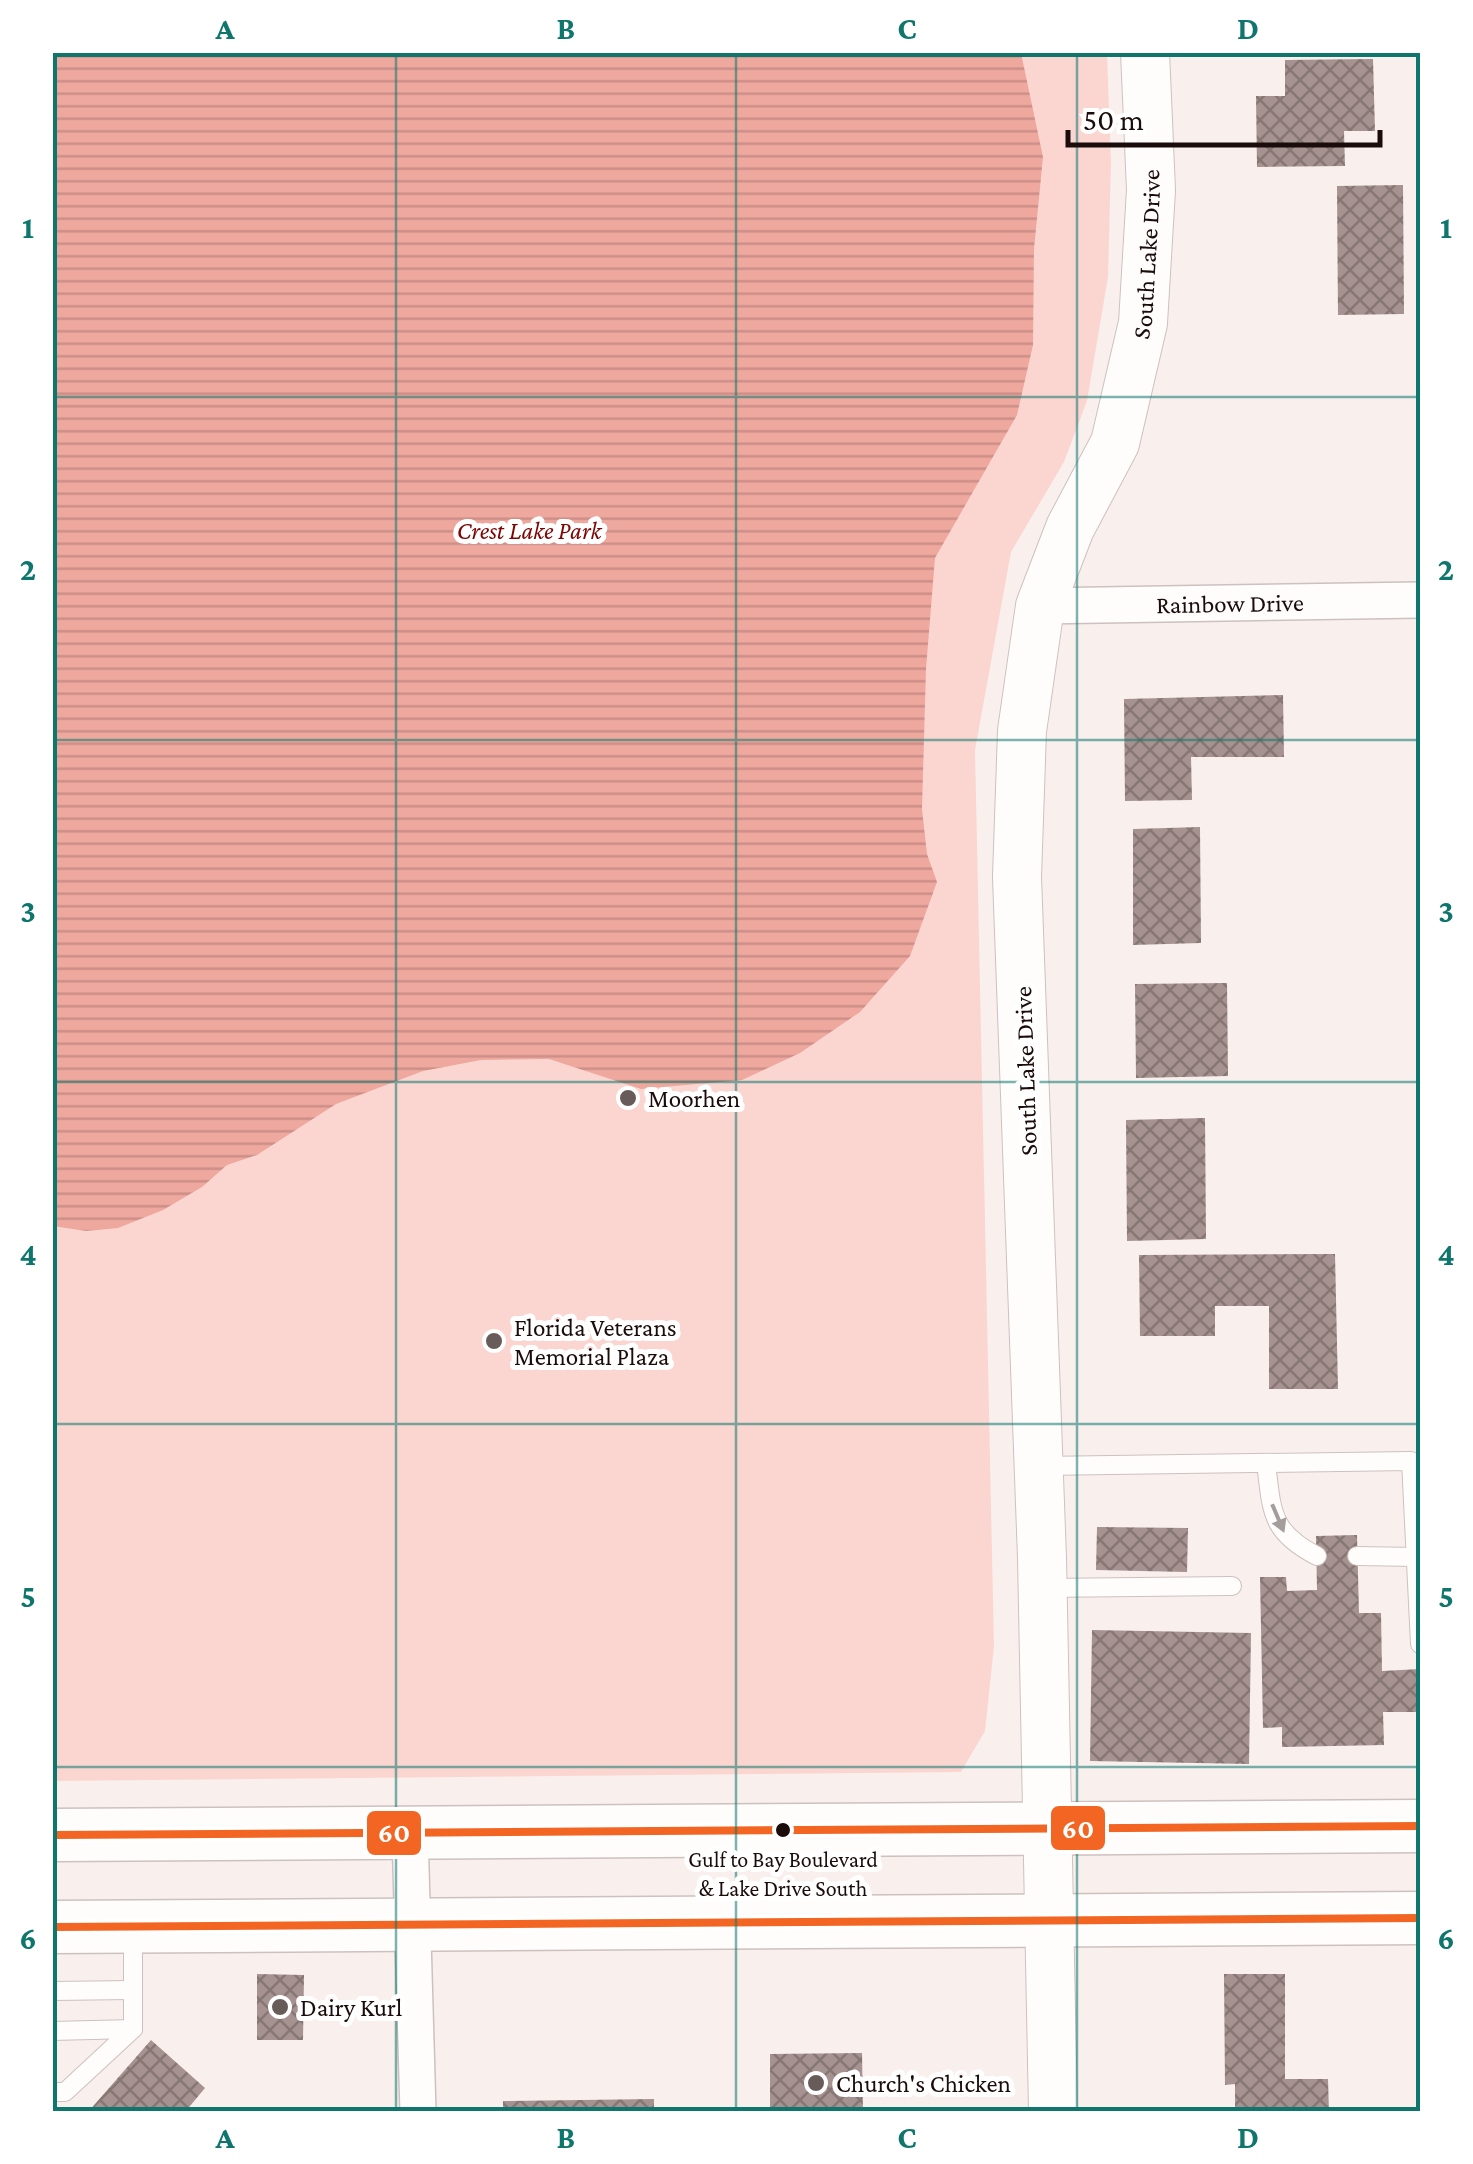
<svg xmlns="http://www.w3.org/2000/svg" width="1473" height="2164" font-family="'Crimson Pro',serif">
<defs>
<pattern id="water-rules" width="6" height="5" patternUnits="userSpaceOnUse" patternTransform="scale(2.5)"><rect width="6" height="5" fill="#eea89e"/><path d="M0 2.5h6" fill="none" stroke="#cc8f87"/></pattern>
<pattern id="building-cross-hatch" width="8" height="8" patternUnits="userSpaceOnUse" patternTransform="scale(2.5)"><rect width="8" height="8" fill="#a69290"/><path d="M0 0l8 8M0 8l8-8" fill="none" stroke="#867674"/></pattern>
</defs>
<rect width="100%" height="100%" fill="#f9f0ee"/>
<polygon fill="#fbd6d0" points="52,53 1107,53 1111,163 1108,277 1087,401 1064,462 1011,552 975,750 994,1646 985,1731 961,1772 53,1781"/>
<polygon fill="url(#water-rules)" points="52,53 1021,53 1043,157 1034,249 1033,345 1017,415 935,558 926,669 922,809 927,854 937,882 910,956 860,1012 800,1053 742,1080 641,1089 549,1059 481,1060 423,1071 336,1104 257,1155 227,1165 202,1187 163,1210 118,1228 86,1231 53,1226"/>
<g fill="url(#building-cross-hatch)">
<polygon points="1373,59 1375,131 1344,131 1345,166 1257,167 1256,96 1285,96 1285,60"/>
<polygon points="1403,185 1404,314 1338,315 1337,186"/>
<polygon points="1283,695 1284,757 1191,757 1192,800 1125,801 1124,699"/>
<polygon points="1200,827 1201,943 1133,945 1133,829"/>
<polygon points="1227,983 1228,1076 1136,1078 1135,984"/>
<polygon points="1205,1118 1206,1239 1127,1241 1126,1120"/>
<polygon points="1335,1254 1338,1389 1269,1389 1269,1306 1215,1306 1215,1336 1140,1336 1139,1255"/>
<polygon points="1097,1527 1188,1528 1187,1572 1096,1570"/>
<polygon points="1357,1535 1359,1613 1381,1613 1382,1671 1420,1669 1420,1712 1383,1712 1384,1745 1282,1747 1282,1727 1263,1728 1260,1577 1286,1577 1287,1591 1317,1590 1316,1536"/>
<polygon points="1092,1630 1251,1633 1249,1764 1090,1761"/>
<polygon points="257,1974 304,1975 303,2040 257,2040"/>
<polygon points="1224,1974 1285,1974 1285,2079 1328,2079 1329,2112 1235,2112 1235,2084 1225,2085"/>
<polygon points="151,2040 205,2088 185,2112 88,2112"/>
<polygon points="862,2053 863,2112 770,2112 770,2054"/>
<polygon points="654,2099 654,2112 503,2112 503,2101"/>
</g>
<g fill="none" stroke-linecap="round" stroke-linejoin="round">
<defs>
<g id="lane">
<path d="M 1266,1463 C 1272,1511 1270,1532 1317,1556"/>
<polyline points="1040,1466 1411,1461 1420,1644"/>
<polyline points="1357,1556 1416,1557"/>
<polyline points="1043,1588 1232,1586"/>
<polyline points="52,1991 133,1990"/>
<polyline points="52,2031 133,2029 133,1931"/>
<polyline points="52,2092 65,2092 133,2029"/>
</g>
<g id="street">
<path id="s1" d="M 1040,606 L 1420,600"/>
<polyline points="410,1833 418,2112"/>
</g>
<g id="secondary">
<path id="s2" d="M 1053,2112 L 1042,1558 L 1017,877 L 1022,731 L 1040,606 L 1070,528 L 1115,443 L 1143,323 L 1151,190 L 1145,52"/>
</g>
<g id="primary">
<polyline points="52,1835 1420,1826"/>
<polyline points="52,1927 1420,1918"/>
</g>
</defs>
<use href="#lane" stroke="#cdc1bf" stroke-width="20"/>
<use href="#street" stroke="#cdc1bf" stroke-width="38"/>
<use href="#secondary" stroke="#cdc1bf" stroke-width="50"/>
<use href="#primary" stroke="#cdc1bf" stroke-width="55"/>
<use href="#lane" stroke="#fefdfc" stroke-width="18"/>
<use href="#street" stroke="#fefdfc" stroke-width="35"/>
<use href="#secondary" stroke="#fefdfc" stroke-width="48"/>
<use href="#primary" stroke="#fefdfc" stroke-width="52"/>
<defs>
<g id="bus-1">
<polyline points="52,1835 1420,1826"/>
<polyline points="52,1927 1420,1918"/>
</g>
</defs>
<use href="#bus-1" stroke="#fff" stroke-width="15"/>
<use href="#bus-1" stroke="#f26522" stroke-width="8"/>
</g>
<defs><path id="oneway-solid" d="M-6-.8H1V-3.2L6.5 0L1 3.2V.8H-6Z" transform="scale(2.5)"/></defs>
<use fill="#a39d9b" href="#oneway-solid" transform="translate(1278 1518) rotate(67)"/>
<path fill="none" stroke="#0f766e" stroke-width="2.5" stroke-opacity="0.55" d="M 396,52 L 396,2112M 736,52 L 736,2112M 1077,52 L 1077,2112M 52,397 L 1420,397M 52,740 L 1420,740M 52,1082 L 1420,1082M 52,1424 L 1420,1424M 52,1767 L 1420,1767"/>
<g fill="#685c5a" stroke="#fff" stroke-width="4">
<circle cx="628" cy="1098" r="10"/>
<circle cx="494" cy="1341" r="10"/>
<circle cx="280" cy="2007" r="10"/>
<circle cx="816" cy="2083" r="10"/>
</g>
<circle fill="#1a0c0a" stroke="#fff" stroke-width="4" cx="783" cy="1830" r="9"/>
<g text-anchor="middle" stroke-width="10" stroke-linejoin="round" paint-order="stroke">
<g font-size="22" fill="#1a0c0a" stroke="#fff">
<text x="783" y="1867">Gulf to Bay Boulevard<tspan x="783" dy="29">&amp; Lake Drive South</tspan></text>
</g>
<g font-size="25" fill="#1a0c0a" stroke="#fff">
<text dy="9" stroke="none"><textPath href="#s2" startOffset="1880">South Lake Drive</textPath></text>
<text dy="9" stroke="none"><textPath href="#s1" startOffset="190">Rainbow Drive</textPath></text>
<text transform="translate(1025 1071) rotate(-92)" y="9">South Lake Drive</text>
</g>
<g font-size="25" font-style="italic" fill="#7d0503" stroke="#fff">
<text x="529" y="539">Crest Lake Park</text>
</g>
<g font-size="25" fill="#1a0c0a" stroke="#fff" text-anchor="start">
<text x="648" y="1107">Moorhen</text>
<text x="514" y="1336">Florida Veterans<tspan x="514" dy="29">Memorial Plaza</tspan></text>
<text x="300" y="2016">Dairy Kurl</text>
<text x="836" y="2092">Church's Chicken</text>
</g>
</g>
<g stroke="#fff" stroke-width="4">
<rect x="1049" y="1804" width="58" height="48" rx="10" fill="#f26522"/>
<rect x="365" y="1809" width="58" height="48" rx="10" fill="#f26522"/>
</g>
<g font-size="28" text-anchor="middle" font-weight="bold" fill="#fff">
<text x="1078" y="1838">60</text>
<text x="394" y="1842">60</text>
</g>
<rect width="1473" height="2164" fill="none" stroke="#ffffff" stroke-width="110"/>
<path d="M1068 130v15h312v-15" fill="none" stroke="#1a0c0a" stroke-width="5"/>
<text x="1083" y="130" font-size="30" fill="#1a0c0a" stroke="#ffffff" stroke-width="8" paint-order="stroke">50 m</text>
<rect x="55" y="55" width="1363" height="2054" fill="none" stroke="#0f766e" stroke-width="4"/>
<g font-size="32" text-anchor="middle" font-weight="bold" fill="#0f766e">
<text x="225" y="39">A</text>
<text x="566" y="39">B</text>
<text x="907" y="39">C</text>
<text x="1248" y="39">D</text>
<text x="28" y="238">1</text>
<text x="1446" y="238">1</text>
<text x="28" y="580">2</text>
<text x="1446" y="580">2</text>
<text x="28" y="922">3</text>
<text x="1446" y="922">3</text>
<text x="28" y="1265">4</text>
<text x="1446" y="1265">4</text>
<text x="28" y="1607">5</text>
<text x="1446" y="1607">5</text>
<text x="28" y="1949">6</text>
<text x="1446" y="1949">6</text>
<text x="225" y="2148">A</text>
<text x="566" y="2148">B</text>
<text x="907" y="2148">C</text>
<text x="1248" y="2148">D</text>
</g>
</svg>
